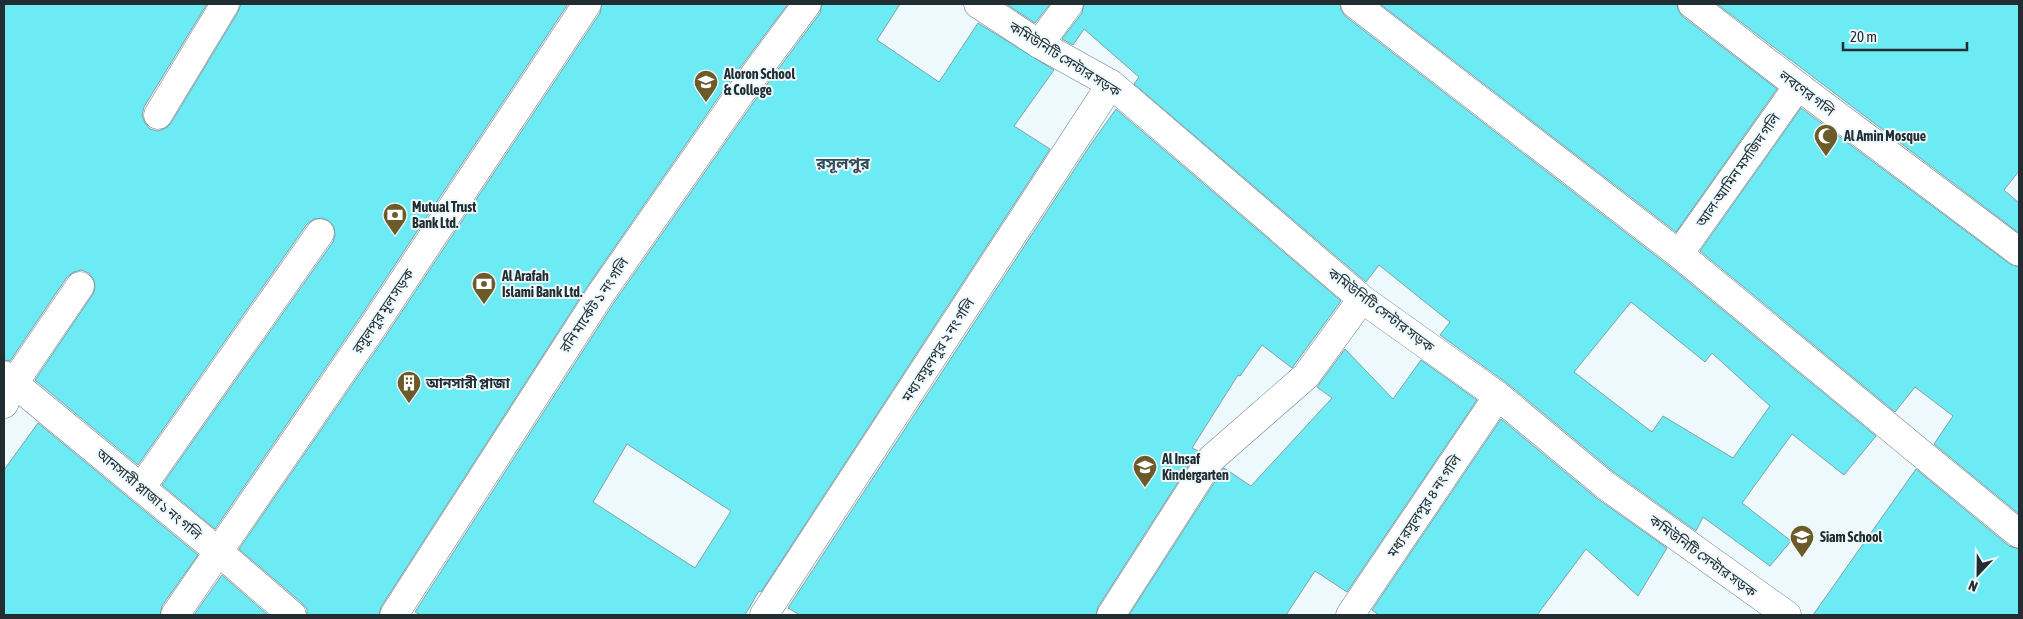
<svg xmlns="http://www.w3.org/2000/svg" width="2023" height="619" font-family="'Asap Condensed','Noto Sans Bengali',sans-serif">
<rect width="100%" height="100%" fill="#eef9fe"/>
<g fill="#6cebf4" stroke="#82a1a3" fill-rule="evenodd">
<polygon points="4,4 207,4 144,107 142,115 145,123 150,129 158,131 166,128 171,123 238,12 241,4 568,4 359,319 215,529 162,485 333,242 335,235 334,227 329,221 322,218 314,219 307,224 138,465 35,380 93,294 95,288 94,280 89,273 81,270 74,272 67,277 10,361 4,360"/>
<polygon points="602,4 788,4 727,85 587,287 381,607 379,615 307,615 307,609 302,603 239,549 385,337 600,13"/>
<path d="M 822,4 L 900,4 L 877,40 L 939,82 L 978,23 L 1054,70 L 1014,126 L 1050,149 L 761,592 L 759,591 L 745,615 L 421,615 L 415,612 L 613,304 L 753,103 L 820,13 ZM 627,444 L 731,511 L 695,568 L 593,502 Z"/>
<polygon points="1006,4 1050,4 1035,23"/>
<path d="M 1084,4 L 1340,4 L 1341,10 L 1345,16 L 1669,266 L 1876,436 L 1844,475 L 1792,434 L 1742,503 L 1791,541 L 1770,566 L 1703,517 L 1696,531 L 1615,473 L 1508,384 L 1440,335 L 1450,322 L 1379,265 L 1366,282 L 1134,84 L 1139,77 L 1084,29 L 1073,45 L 1062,39 L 1082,13 ZM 1631,302 L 1705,362 L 1712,353 L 1770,406 L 1733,458 L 1663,416 L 1652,432 L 1574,372 Z"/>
<polygon points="1380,4 1677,4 1678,10 1682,16 1777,89 1676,232"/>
<polygon points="1717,4 2019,4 2019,171 2004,190 2019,203 2019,233"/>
<polygon points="1801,108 2010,264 2019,267 2019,514 1934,444 1953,416 1915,387 1895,412 1700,251"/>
<polygon points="1116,109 1341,301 1292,368 1262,345 1240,376 1238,375 1192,448 1198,451 1098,607 1096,615 800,615 788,608 1089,147"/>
<polygon points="1345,349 1393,399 1421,360 1477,400 1347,592 1315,571 1286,615 1129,615 1223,469 1224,468 1251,486 1332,398 1317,387"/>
<polygon points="1501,419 1595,497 1667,548 1638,596 1586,549 1537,615 1379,615 1372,610"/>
<polygon points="38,423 198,555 162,606 160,615 4,615 4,470"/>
<polygon points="1916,469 2009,546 2019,549 2019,615 1813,615"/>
<polygon points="222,575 268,615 194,615"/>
</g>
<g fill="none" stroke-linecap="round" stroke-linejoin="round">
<defs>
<g id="minor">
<polyline points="978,4 1039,44 1111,84 1362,299 1498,396 1605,485 1787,615"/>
<polyline points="1355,4 1679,254 2019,534"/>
<polyline points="1692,4 1798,86 2019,252"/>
<polyline points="1039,44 1069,4"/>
<polyline points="158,115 225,4"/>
<polyline points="1679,254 1798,86"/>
<polyline points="4,375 219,552 292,615"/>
<polyline points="4,404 14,383 80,286"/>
<polyline points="141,488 320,233"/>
<polyline points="175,615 372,328 587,4"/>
<polyline points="394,615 600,295 740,94 807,4"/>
<polyline points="764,615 1111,84"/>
<polyline points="1111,615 1211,459 1306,376 1362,299"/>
<polyline points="1350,615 1498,396"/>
</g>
</defs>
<use href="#minor" stroke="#68818d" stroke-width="29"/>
<use href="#minor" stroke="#fff" stroke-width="28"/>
</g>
<defs>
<symbol id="school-pin" viewBox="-11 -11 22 30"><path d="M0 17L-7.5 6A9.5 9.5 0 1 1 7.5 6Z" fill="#6c5b29" stroke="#eef9fe"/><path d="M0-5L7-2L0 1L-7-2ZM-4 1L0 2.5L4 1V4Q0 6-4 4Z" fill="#fff"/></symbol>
<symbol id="mosque-pin" viewBox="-11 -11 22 30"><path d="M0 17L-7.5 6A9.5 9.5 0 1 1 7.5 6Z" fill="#6c5b29" stroke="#eef9fe"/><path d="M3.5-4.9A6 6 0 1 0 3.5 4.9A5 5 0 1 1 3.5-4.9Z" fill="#fff"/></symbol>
<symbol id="bank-pin" viewBox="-11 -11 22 30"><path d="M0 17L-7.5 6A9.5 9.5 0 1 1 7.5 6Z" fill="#6c5b29" stroke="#eef9fe"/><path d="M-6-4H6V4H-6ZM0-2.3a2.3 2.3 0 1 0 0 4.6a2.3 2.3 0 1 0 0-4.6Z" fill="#fff"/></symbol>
<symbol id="building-pin" viewBox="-11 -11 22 30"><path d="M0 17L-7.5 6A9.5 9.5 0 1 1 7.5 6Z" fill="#6c5b29" stroke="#eef9fe"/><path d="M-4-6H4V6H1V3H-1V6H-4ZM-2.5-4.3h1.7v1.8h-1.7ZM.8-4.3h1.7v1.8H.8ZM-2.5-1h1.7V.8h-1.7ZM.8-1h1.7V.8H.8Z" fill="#fff"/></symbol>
</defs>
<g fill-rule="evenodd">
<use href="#school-pin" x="692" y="68" width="28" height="38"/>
<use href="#mosque-pin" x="1812" y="122" width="28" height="38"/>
<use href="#bank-pin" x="381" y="201" width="28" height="38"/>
<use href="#bank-pin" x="470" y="270" width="28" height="38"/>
<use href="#building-pin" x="395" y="369" width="28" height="38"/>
<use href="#school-pin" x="1131" y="453" width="28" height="38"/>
<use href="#school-pin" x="1788" y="523" width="28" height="38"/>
</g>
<g text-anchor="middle" stroke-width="4" stroke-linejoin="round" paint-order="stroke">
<g font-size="14" fill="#222d32" stroke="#eef9fe">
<text transform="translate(1065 59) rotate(32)" y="5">কমিউনিটি সেন্টার সড়ক</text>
<text transform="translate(1807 93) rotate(37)" y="5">লবণের গলি</text>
<text transform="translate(1738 170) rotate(-55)" y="5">আল-আমিন মসজিদ গলি</text>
<text transform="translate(594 305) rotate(-56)" y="5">রনি মার্কেট ১ নং গলি</text>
<text transform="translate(1381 310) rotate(37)" y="5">কমিউনিটি সেন্টার সড়ক</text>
<text transform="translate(383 311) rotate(-56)" y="5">রসুলপুর মূল সড়ক</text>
<text transform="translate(938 350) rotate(-57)" y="5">মধ্য রসুলপুর ২ নং গলি</text>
<text transform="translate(149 494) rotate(40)" y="5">আনসারী প্লাজা ১ নং গলি</text>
<text transform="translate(1424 506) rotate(-56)" y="5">মধ্য রসুলপুর ৪ নং গলি</text>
<text transform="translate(1703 556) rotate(36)" y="5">কমিউনিটি সেন্টার সড়ক</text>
</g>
<g font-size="14" font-weight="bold" fill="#222d32" stroke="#eef9fe" text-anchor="start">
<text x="724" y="79">Aloron School<tspan x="724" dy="16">&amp; College</tspan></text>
<text x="1844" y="141">Al Amin Mosque</text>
<text x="412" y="212">Mutual Trust<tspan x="412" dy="16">Bank Ltd.</tspan></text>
<text x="502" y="281">Al Arafah<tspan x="502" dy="16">Islami Bank Ltd.</tspan></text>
<text x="426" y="388">আনসারী প্লাজা</text>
<text x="1162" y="464">Al Insaf<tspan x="1162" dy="16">Kindergarten</tspan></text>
<text x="1820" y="542">Siam School</text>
</g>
<g font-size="16" font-weight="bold" fill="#334b56" stroke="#eef9fe">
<text x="843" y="169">রসূলপুর</text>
</g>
</g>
<rect width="2023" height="619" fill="none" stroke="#222d32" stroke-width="10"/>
<g transform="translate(1978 574) rotate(202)" stroke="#eef9fe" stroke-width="4" paint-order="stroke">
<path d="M0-4L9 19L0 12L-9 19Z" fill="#222d32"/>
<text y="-8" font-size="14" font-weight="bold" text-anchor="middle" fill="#222d32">N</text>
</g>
<path d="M1843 42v8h124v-8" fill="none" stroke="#222d32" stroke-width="2.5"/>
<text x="1850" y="42" font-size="15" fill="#222d32" stroke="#eef9fe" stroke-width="4" paint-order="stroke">20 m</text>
</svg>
